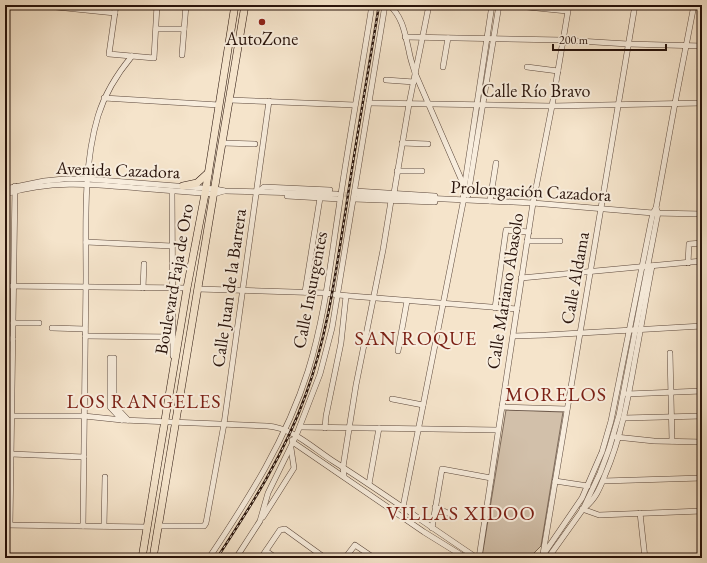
<svg xmlns="http://www.w3.org/2000/svg" width="707" height="563" font-family="'EB Garamond',serif">
<rect width="100%" height="100%" fill="#f5e4cb"/>
<filter id="stains"><feTurbulence type="fractalNoise" baseFrequency=".005" numOctaves="4"/><feColorMatrix values="0 0 0 0 .2 0 0 0 0 .09 0 0 0 0 .02 0 0 0 .5 -.17"/></filter>
<radialGradient id="worn" r=".72"><stop offset=".6" stop-color="#630" stop-opacity="0"/><stop offset="1" stop-color="#630" stop-opacity=".3"/></radialGradient>
<path fill="#d2c0aa" stroke="#7d6a5a" d="M 506,410 L 563,412 L 541,546 L 532,555 C 519,556 493,562 482,557 Z"/>
<g fill="none" stroke-linecap="round" stroke-linejoin="round">
<polyline stroke="#d6c5ae" stroke-width="5" stroke-dasharray="5 2.5" stroke-linecap="butt" points="337,194 357,195"/>
<defs>
<g id="minor">
<polyline points="54,5 56,7 115,13"/>
<polyline points="116,5 109,54 154,58 157,5"/>
<path d="M 389,5 C 403,17 405,34 409,51 C 410,58 413,66 415,73 L 468,195"/>
<polyline points="423,5 429,6"/>
<polyline points="527,7 567,11"/>
<polyline points="156,29 184,29"/>
<polyline points="405,37 562,40 628,44 702,46"/>
<polyline points="182,55 186,5"/>
<polyline points="443,67 448,38"/>
<polyline points="527,67 558,71"/>
<polyline points="386,80 414,82"/>
<polyline points="104,98 219,105"/>
<polyline points="230,100 355,105"/>
<polyline points="369,103 552,106 702,103"/>
<polyline points="223,143 255,144"/>
<polyline points="402,143 428,144"/>
<polyline points="397,171 422,171"/>
<polyline points="5,189 44,181 64,179 87,179 215,189 225,191 337,194"/>
<polyline points="172,191 173,356"/>
<polyline points="355,191 435,196"/>
<polyline points="258,192 264,187 330,190"/>
<polyline points="394,193 409,104 429,5"/>
<path d="M 5,194 C 51,180 91,184 138,188 C 163,190 188,192 214,194 L 224,191"/>
<polyline points="358,195 533,203 653,213 702,214"/>
<polyline points="468,195 499,5"/>
<polyline points="287,196 340,199"/>
<polyline points="354,199 435,202"/>
<polyline points="490,201 496,163"/>
<polyline points="527,241 560,241"/>
<polyline points="86,242 172,246"/>
<polyline points="688,263 689,244 702,243"/>
<polyline points="521,278 702,261"/>
<polyline points="5,286 187,288"/>
<polyline points="143,288 144,264"/>
<polyline points="198,289 326,293 338,295 517,309"/>
<polyline points="305,292 320,198"/>
<polyline points="495,308 506,230 529,232"/>
<polyline points="13,323 39,323"/>
<polyline points="700,326 702,380"/>
<polyline points="52,328 85,329"/>
<polyline points="85,336 173,337"/>
<polyline points="513,336 546,335 702,326"/>
<polyline points="5,339 13,339"/>
<polyline points="398,351 407,301"/>
<polyline points="670,353 672,441"/>
<polyline points="627,394 702,391"/>
<polyline points="392,399 423,405"/>
<polyline points="502,407 567,409"/>
<path d="M 5,416 L 84,416 L 122,420 L 267,426 C 291,427 313,448 333,461 C 382,492 429,526 477,558"/>
<polyline points="624,418 702,416"/>
<polyline points="122,420 110,407 110,358 114,358 114,405 128,420"/>
<polyline points="300,427 498,430"/>
<polyline points="325,428 326,416 341,343 346,296"/>
<polyline points="616,437 654,441 702,442"/>
<polyline points="292,440 294,443 424,532 466,558"/>
<polyline points="11,454 84,457"/>
<polyline points="344,476 343,467 356,385 383,250 391,201"/>
<polyline points="555,481 588,486"/>
<polyline points="603,481 702,478"/>
<polyline points="369,484 379,428"/>
<polyline points="403,507 463,203 464,189 492,5"/>
<polyline points="435,507 454,516"/>
<path d="M 584,508 C 595,500 600,488 605,475 C 621,438 628,399 635,359 C 641,328 646,297 652,266"/>
<polyline points="582,509 599,515 702,511"/>
<polyline points="640,513 645,558"/>
<polyline points="263,517 294,468 291,448"/>
<polyline points="5,525 147,527"/>
<polyline points="10,525 15,186"/>
<path d="M 83,526 C 84,443 85,361 86,278 C 86,226 83,166 98,116 C 105,93 117,74 132,56"/>
<polyline points="104,526 105,477"/>
<polyline points="159,526 204,526 206,523 224,424 269,101"/>
<polyline points="432,528 442,469 491,478"/>
<polyline points="266,551 276,558"/>
<polyline points="543,554 635,5"/>
<path d="M 209,558 C 249,498 286,440 308,371 C 324,320 330,267 338,214 C 348,144 361,75 372,5"/>
<polyline points="236,558 260,521 268,493 296,436 320,374 332,328 385,5"/>
<polyline points="261,558 280,530 285,529 325,558"/>
<polyline points="345,558 355,545 374,558"/>
<polyline points="479,558 533,203 552,106 569,5"/>
<polyline points="541,558 582,498 602,452 611,421 651,222 653,213 656,208 675,103 694,5"/>
<polyline points="548,558 583,509 600,473 609,449 619,415 656,223 658,213 656,208"/>
</g>
<g id="major">
<polyline points="183,186 197,183 208,173"/>
<polyline points="142,558 187,288 205,194 235,5"/>
<polyline points="153,558 245,5"/>
</g>
</defs>
<use href="#minor" stroke="#5b473b" stroke-width="6"/>
<use href="#major" stroke="#28130b" stroke-width="8"/>
<use href="#minor" stroke="#f8eddd" stroke-width="5"/>
<use href="#major" stroke="#f5e4cb" stroke-width="7"/>
<defs>
<path id="rail" d="M 217,558 C 251,506 285,453 306,394 C 328,334 336,270 346,208 C 356,140 368,73 379,5"/>
</defs>
<use href="#rail" stroke="#28130b" stroke-width="2.5"/>
<use href="#rail" stroke="#f8eddd" stroke-width="1" stroke-dasharray="3" stroke-linecap="butt"/>
</g>
<circle fill="#8f2418" stroke="#f8eddd" stroke-width="1.5" cx="262" cy="22" r="4"/>
<g text-anchor="middle" stroke-width="4" stroke-linejoin="round" paint-order="stroke">
<g font-size="18" fill="#28130b" stroke="#f8eddd">
<text x="262" y="45">AutoZone</text>
</g>
<g font-size="18" fill="#28130b" stroke="#f8eddd">
<text x="536" y="97">Calle Río Bravo</text>
<text transform="translate(118 170) rotate(2)" y="6">Avenida Cazadora</text>
<text transform="translate(531 191) rotate(3)" y="6">Prolongación Cazadora</text>
<text transform="translate(575 278) rotate(-80)" y="6">Calle Aldama</text>
<text transform="translate(174 279) rotate(-80)" y="6">Boulevard Faja de Oro</text>
<text transform="translate(229 288) rotate(-82)" y="6">Calle Juan de la Barrera</text>
<text transform="translate(310 290) rotate(-79)" y="6">Calle Insurgentes</text>
<text transform="translate(505 291) rotate(-81)" y="6">Calle Mariano Abasolo</text>
</g>
<g font-size="20" letter-spacing="1" fill="#7a1f14" stroke="#f8eddd">
<text x="416" y="345">SAN ROQUE</text>
<text x="556" y="401">MORELOS</text>
<text x="144" y="408">LOS RANGELES</text>
<text x="461" y="520">VILLAS XIDOO</text>
</g>
</g>
<rect width="707" height="563" fill="none" stroke="#f5e4cb" stroke-width="20"/>
<rect x="6" y="6" width="695" height="551" fill="none" stroke="#28130b" stroke-width="2"/>
<rect x="10" y="10" width="687" height="543" fill="none" stroke="#28130b"/>
<path d="M553 44v6h113v-6" fill="none" stroke="#28130b" stroke-width="2"/>
<text x="559" y="44" font-size="12" fill="#28130b" stroke="#f8eddd" stroke-width="3" paint-order="stroke">200 m</text>
<rect width="100%" height="100%" filter="url(#stains)"/>
<rect width="100%" height="100%" fill="url(#worn)"/>
</svg>
